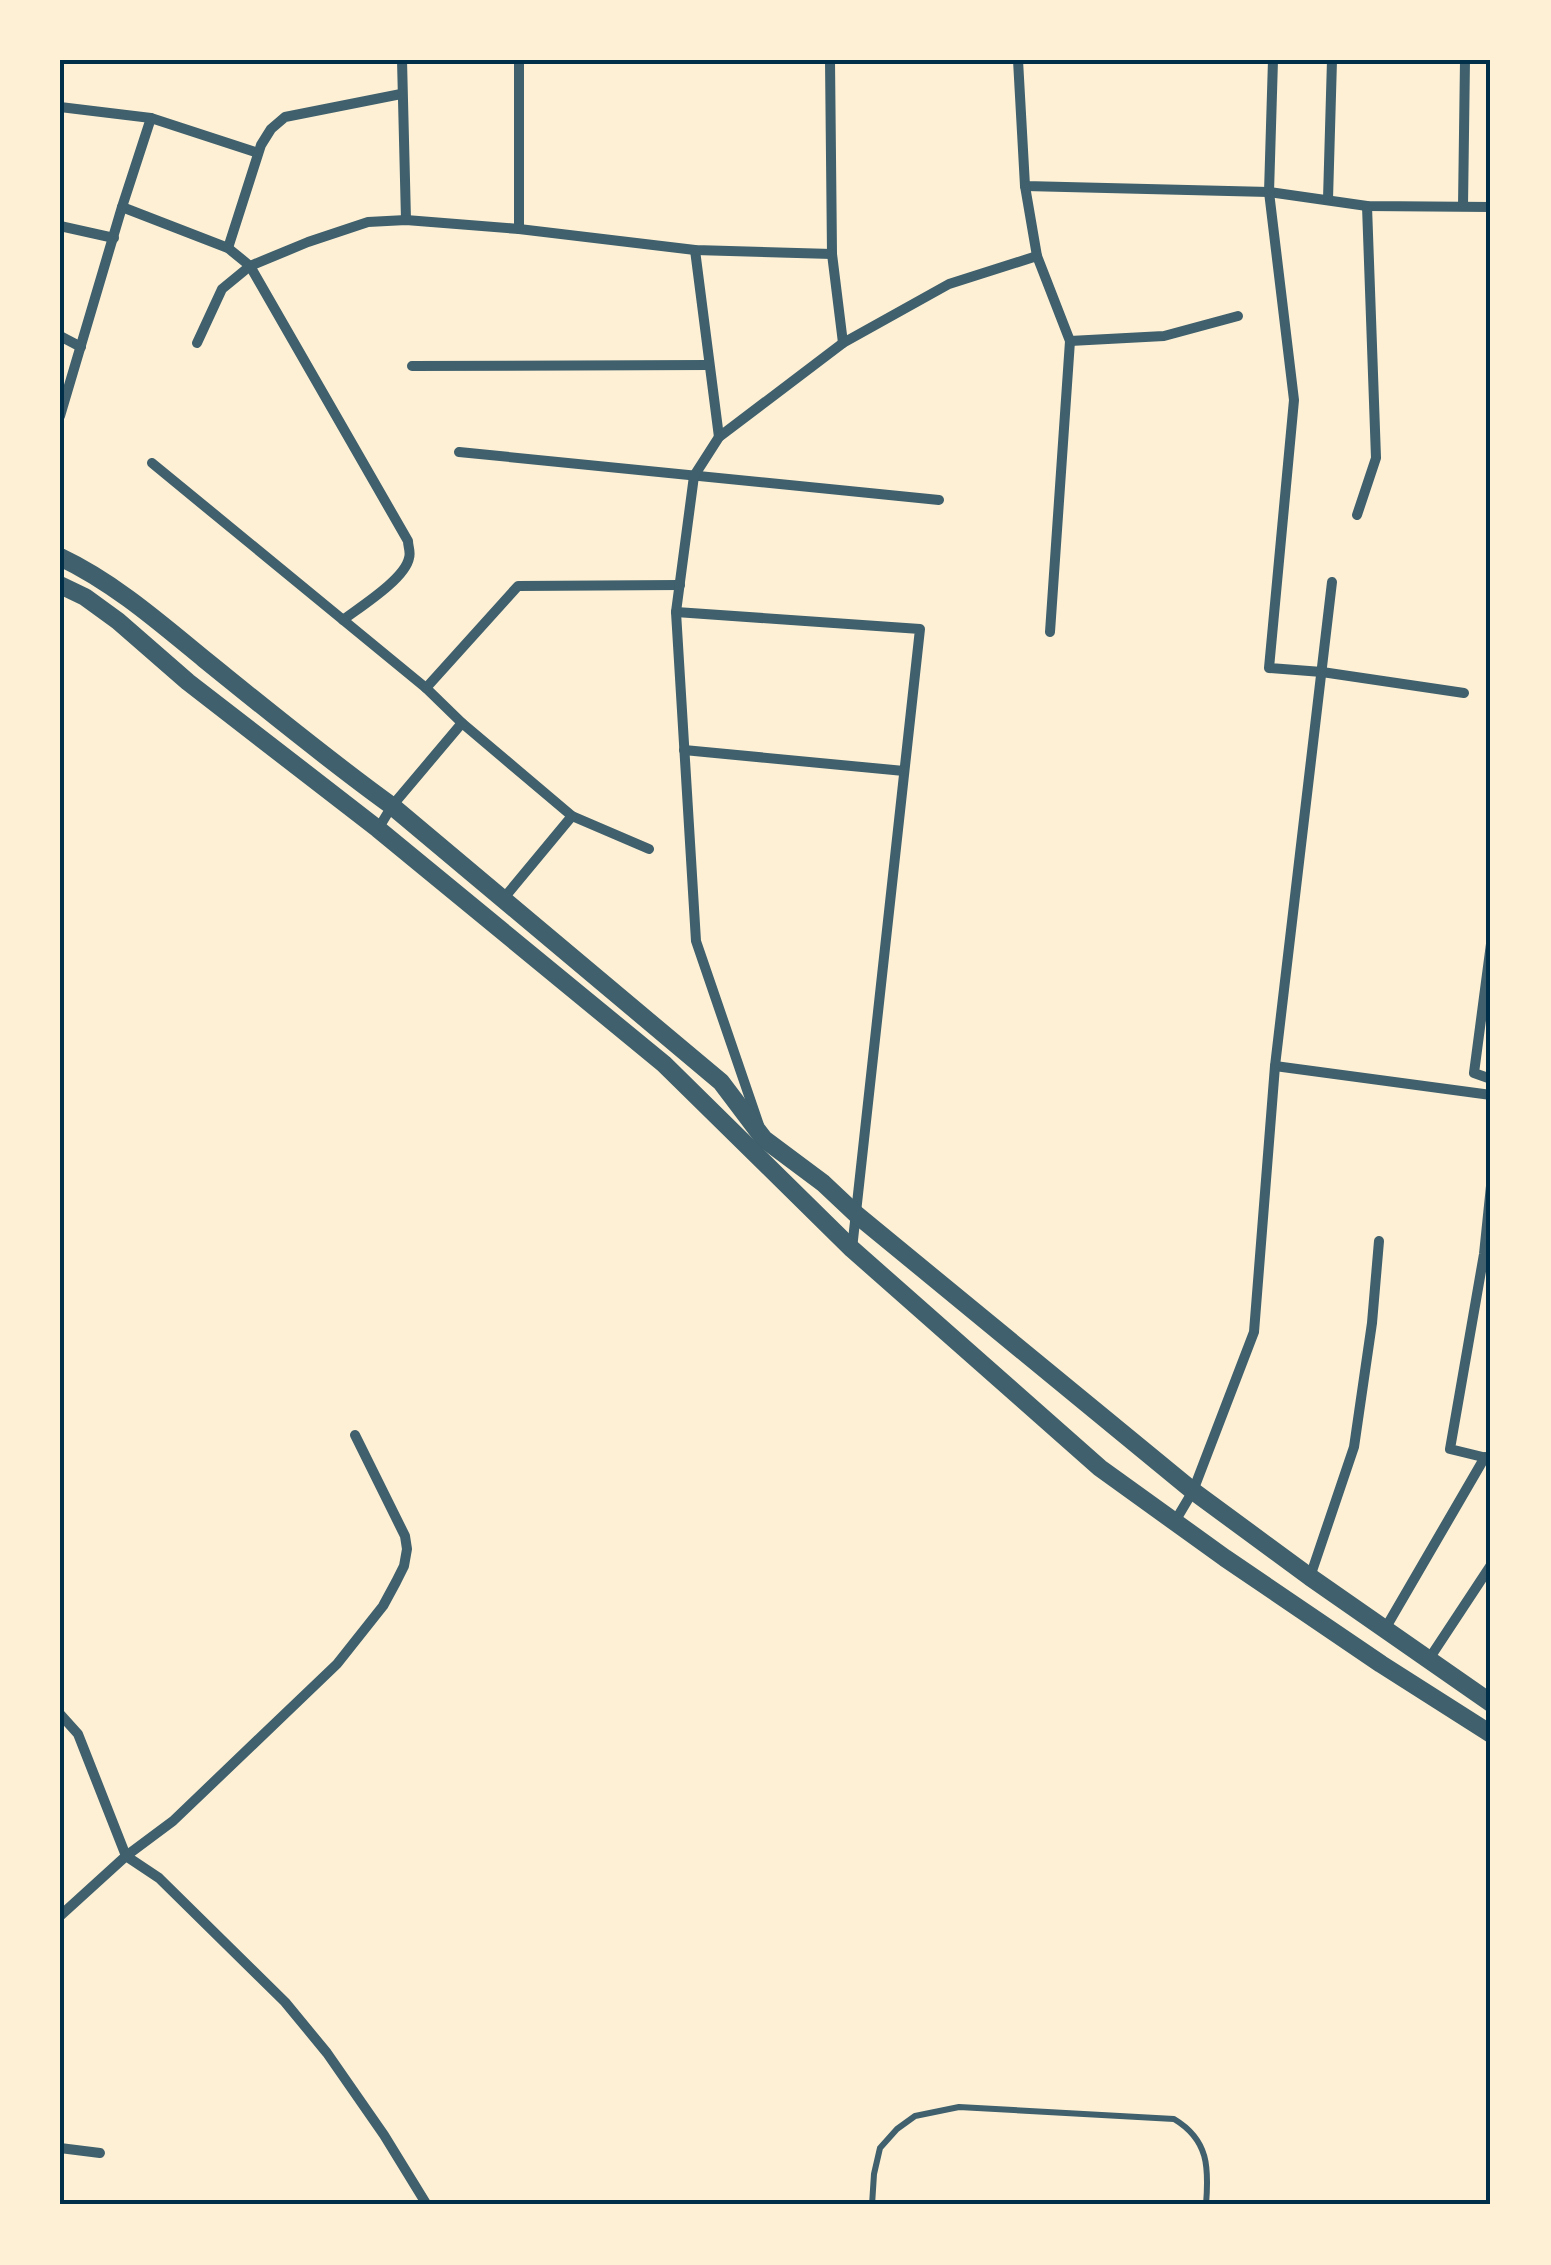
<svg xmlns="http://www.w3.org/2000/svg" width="1551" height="2265" font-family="Helvetica,sans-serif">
<rect width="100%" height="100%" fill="#fdf0d5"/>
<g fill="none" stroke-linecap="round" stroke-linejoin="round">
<path stroke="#3f606c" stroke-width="6" d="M 872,2205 L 874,2174 L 880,2148 L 897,2129 L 915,2116 L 959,2107 L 1174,2119 C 1209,2140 1209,2168 1206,2205"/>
<g stroke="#3f606c" stroke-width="10">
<polyline points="402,60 406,220"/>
<polyline points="519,60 519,229"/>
<polyline points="830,60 832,254 843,343"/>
<polyline points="1018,60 1025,186 1269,192 1367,206 1491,207"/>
<polyline points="1273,60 1269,192 1294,400 1269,668 1322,672 1464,693"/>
<polyline points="60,107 151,118 258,153"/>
<polyline points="1025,186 1037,256 1070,341 1050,632"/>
<polyline points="1328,199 1332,60"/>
<polyline points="1463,206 1465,60"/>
<path d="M 122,207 L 228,248 L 250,266 L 408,541 C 408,547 411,552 409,558 C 405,579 360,607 343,620"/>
<polyline points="60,226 114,238"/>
<polyline points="228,248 261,145 271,129 285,117 401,94"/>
<polyline points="695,250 719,437"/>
<polyline points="60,336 81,347"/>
<polyline points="1070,341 1164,336 1238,316"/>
<polyline points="197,343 222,289 250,266 308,242 368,222 406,220 519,229 695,250 832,254"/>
<polyline points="412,366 708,365"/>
<polyline points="60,416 122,207 151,118"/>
<polyline points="459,452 939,500"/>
<polyline points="152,463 426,688 462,723 572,816 649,849"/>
<polyline points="1357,515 1376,458 1367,206"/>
<polyline points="676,612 920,629 852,1249"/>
<polyline points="426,688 518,586 680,585"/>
<polyline points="684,750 904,771"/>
<polyline points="378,829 392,806 462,723"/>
<polyline points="504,898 572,816"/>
<polyline points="1491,944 1474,1073 1491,1079"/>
<polyline points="1275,1066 1491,1095"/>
<polyline points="759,1125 696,941 676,612 694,476 719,437 843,343 949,284 1037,256"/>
<polyline points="1491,1186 1484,1254 1450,1449 1491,1459"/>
<polyline points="1174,1523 1193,1491 1254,1332 1275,1066 1332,582"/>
<polyline points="1310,1577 1354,1447 1372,1323 1379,1241"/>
<polyline points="1385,1629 1485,1457"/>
<polyline points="1429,1659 1491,1565"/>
<polyline points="60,1714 78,1734 126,1856 159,1878 285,2002 327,2053 384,2135 427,2205"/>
<polyline points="60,1916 126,1856 173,1821 337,1664 383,1606 396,1582 404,1566 407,1549 405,1536 355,1435"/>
<polyline points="60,2148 100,2153"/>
</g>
<g stroke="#3f606c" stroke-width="18">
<path d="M 60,557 C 113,582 159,622 204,659 C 266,709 328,760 392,806 L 721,1082 L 764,1139 L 823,1183 L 857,1215 L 1193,1491 L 1310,1577 L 1491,1703"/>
<polyline points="60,585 85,597 118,621 188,682 378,829 664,1064 852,1249 1100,1468 1225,1558 1381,1664 1491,1734"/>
</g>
</g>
<rect width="1551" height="2265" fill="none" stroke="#fdf0d5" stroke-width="125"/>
<rect x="62" y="62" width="1426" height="2140" fill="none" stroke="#003049" stroke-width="4"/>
</svg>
